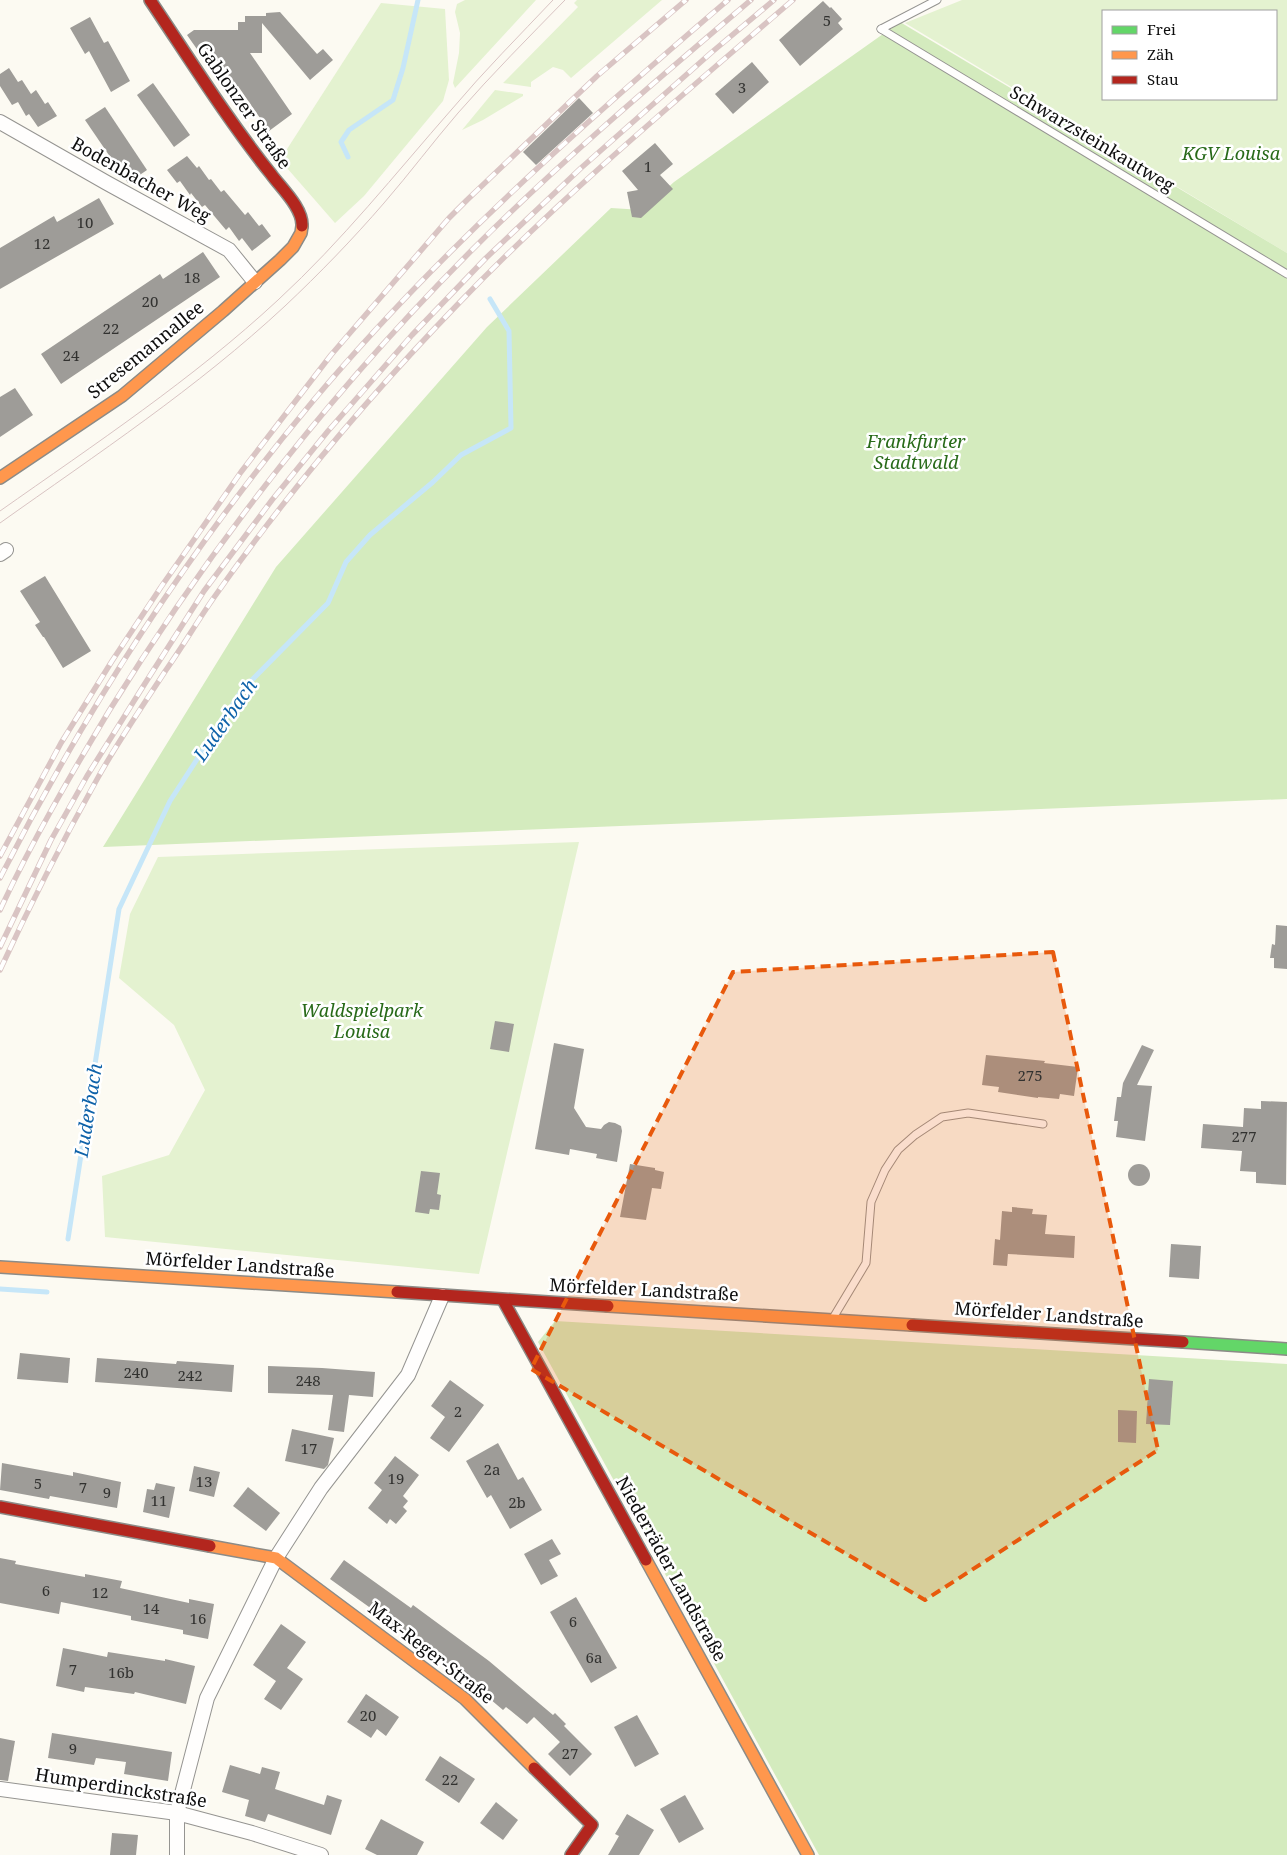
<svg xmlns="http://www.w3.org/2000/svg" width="1287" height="1855" font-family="'Noto Serif',serif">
<rect width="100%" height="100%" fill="#fcfaf2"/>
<g fill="#e4f2d0" fill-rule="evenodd">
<polygon points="465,0 536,0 455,88 453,83 459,53 460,33 455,12 457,4"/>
<polygon points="577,0 662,0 571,78 563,70 553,67 531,82 531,87 503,83 578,7 574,3"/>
<path d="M 962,0 L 1287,0 L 1287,253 L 905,23 ZM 1103,11 L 1276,11 L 1276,99 L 1103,99 Z"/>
<polygon points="381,3 445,9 449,80 443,101 364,196 335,223 280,160"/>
<polygon points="495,90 523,94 523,96 483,120 462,130"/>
<polygon points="579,842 479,1274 105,1237 102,1176 169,1155 205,1090 174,1025 119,978 130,914 158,857"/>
</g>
<g fill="#d4ebbe">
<polygon points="900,22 1287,253 1287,799 103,847 276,567 487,327 611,208 643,210 674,182"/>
<polygon points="555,1321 1287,1364 1287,1855 819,1855 538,1342"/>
</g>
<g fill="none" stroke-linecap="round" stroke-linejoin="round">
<g stroke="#c6e6f8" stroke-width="5">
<polyline points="348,157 341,142 349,130 393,100 403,68 418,0"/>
<polyline points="68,1239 119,909 170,801 242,690 328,603 346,562 370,535 433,482 461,455 511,428 509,331 490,299"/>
<polyline points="0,1289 47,1292"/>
</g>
</g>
<g fill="#9e9c98">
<polygon points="823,1 830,8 831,7 842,19 838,23 843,29 800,66 779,40"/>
<polygon points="280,12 317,54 323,49 333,60 310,80 262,23 262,53 250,53 292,114 269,131 238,86 228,93 187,35 194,30 238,30 238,22 245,22 245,16 266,16 266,13"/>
<polygon points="90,17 104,43 108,41 130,81 111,92 89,51 85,54 70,28"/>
<polygon points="752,62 769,82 733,114 715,94"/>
<polygon points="9,68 18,82 22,80 31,94 36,90 45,104 48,102 57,116 38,127 29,114 26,116 18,102 12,105 0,86 0,74"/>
<polygon points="153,83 190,135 174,147 137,95"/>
<polygon points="579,98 593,113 536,165 523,152"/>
<polygon points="105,107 147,170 128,183 85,120"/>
<polygon points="655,143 673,164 660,175 673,189 641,218 632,217 627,192 638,190 622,171"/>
<polygon points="187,156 197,168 199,166 209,180 211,179 221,192 224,190 245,215 248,212 259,226 262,224 271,236 252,251 242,238 239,241 229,227 226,230 205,205 202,207 191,193 190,195 180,181 177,183 167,170"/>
<polygon points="99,198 114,224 0,289 0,248 54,216 57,222"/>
<polygon points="203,252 220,277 61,384 41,354 160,274 163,279"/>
<polygon points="15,388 33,415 0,437 0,397"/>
<polygon points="45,576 91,651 63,668 44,637 43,637 35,625 40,622 20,591"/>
<polygon points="1276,925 1287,926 1287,969 1274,968 1274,958 1270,958 1272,944 1275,945"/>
<polygon points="495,1021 514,1024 509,1052 490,1049"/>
<polygon points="554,1043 584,1049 574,1108 586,1127 601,1129 604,1125 609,1122 615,1123 621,1126 622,1131 617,1162 596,1158 597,1154 570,1149 569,1155 535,1149"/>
<polygon points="1142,1045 1154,1050 1137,1085 1152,1086 1145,1141 1116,1137 1118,1121 1114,1121 1117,1097 1121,1097 1123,1083"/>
<polygon points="986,1055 1045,1061 1044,1063 1078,1067 1074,1096 1060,1094 1059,1099 1038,1097 1038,1098 998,1092 999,1087 982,1085"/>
<polygon points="1261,1101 1287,1102 1286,1185 1256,1183 1256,1172 1240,1171 1242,1151 1201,1148 1203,1124 1243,1127 1244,1108 1261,1109"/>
<polygon points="630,1164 655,1168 655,1170 664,1172 661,1189 652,1188 646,1220 620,1217"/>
<circle cx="1139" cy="1175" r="11"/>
<polygon points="421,1171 440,1173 437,1194 441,1195 439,1210 430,1209 429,1214 415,1212"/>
<polygon points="1012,1207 1033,1209 1032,1214 1047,1215 1045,1234 1075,1236 1074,1258 1008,1254 1007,1266 993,1265 995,1239 1000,1240 1002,1211 1012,1212"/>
<polygon points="1171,1244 1201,1246 1199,1279 1169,1277"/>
<polygon points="20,1353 70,1358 68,1383 17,1379"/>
<polygon points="97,1358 176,1364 177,1361 234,1365 232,1392 95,1382"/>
<polygon points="268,1366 322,1368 375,1372 373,1397 349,1395 344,1432 328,1430 333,1395 268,1393"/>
<polygon points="1149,1379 1173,1381 1170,1425 1146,1424"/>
<polygon points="450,1380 484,1405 449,1452 430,1438 445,1417 431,1406"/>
<polygon points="1118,1410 1137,1411 1136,1443 1118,1442"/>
<polygon points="292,1429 334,1438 328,1465 324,1469 285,1461"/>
<polygon points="498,1443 518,1480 523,1477 542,1510 510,1529 491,1495 487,1498 466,1461"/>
<polygon points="395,1456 419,1475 403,1496 408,1501 403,1507 407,1511 396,1524 390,1519 387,1524 368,1508 382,1490 374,1483"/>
<polygon points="2,1463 73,1476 73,1472 121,1482 117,1508 50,1496 49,1499 0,1490"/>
<polygon points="194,1466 220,1472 214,1497 189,1491"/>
<polygon points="156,1483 175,1487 169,1518 143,1512 147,1489 154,1490"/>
<polygon points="248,1487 280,1513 266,1531 233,1506"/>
<polygon points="552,1539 561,1554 549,1560 558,1576 541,1585 524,1554"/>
<polygon points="0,1558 16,1561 15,1564 85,1577 85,1574 122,1581 120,1588 189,1603 189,1599 214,1604 208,1639 183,1634 183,1630 131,1620 131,1616 61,1602 59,1614 0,1603"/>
<polygon points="344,1560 411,1608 413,1605 489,1661 553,1715 555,1713 566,1724 564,1726 592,1754 570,1776 548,1754 560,1742 534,1717 527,1724 506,1707 503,1710 451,1666 449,1668 396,1629 397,1627 330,1579"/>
<polygon points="576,1597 617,1668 591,1683 550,1612"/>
<polygon points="281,1624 306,1642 287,1668 303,1679 281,1710 264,1699 276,1681 253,1665"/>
<polygon points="63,1648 107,1657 108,1652 165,1661 165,1659 195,1666 186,1704 135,1692 134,1694 85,1687 84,1692 56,1686"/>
<polygon points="366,1694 399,1717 386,1736 377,1729 371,1738 347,1722"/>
<polygon points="637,1715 659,1754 635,1767 614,1727"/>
<polygon points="52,1733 172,1752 168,1781 124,1774 126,1762 96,1758 94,1765 48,1758"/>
<polygon points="0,1738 15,1741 8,1781 0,1780"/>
<polygon points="440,1756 475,1779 459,1803 425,1780"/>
<polygon points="230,1765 260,1774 262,1767 280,1772 275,1789 324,1805 327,1795 342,1800 331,1835 268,1814 265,1822 245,1816 249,1800 222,1792"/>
<polygon points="685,1795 704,1829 679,1843 660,1809"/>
<polygon points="496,1802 518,1820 503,1840 480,1823"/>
<polygon points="627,1814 654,1830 639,1855 608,1855 619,1836 615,1834"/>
<polygon points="381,1819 424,1842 417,1855 377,1855 365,1849"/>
<polygon points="112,1833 138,1835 136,1855 110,1855"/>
</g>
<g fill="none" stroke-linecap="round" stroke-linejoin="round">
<defs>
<g id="lane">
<polyline points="881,29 1287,274"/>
<polyline points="881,29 937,0"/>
<polyline points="833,1318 866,1263 871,1202 885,1170 898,1150 915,1135 942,1117 968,1113 1043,1124"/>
</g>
<g id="street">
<polyline points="0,122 107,183 229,250 255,282"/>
<polyline points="0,554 6,550"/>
<polyline points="0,1789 177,1813 252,1833 321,1855"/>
<polyline points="177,1855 177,1813 207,1698 276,1558 321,1488 408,1375 442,1296"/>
</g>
<polyline id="fast" points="1183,1342 1287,1349"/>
<g id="slow">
<polyline points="0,478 122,396 223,311 280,260 293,247 301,233 302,226"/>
<polyline points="0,1267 397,1292"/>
<polyline points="608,1306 912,1325"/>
<polyline points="210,1546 276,1558 465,1699 534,1768"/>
<polyline points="646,1560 808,1855"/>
</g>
<g id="jam">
<path d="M 150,0 C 189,58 227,119 271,174 C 281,188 303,208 302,226"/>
<polyline points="397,1292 608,1306"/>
<polyline points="503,1300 646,1560"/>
<polyline points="912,1325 1183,1342"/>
<polyline points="0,1507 210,1546"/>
<polyline points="534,1768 592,1825 571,1855"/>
</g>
</defs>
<use href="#lane" stroke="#959491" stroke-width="9"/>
<use href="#street" stroke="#959491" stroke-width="16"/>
<use href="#fast" stroke="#8c8b87" stroke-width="14"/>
<use href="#slow" stroke="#8c8b87" stroke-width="14"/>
<use href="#jam" stroke="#8c8b87" stroke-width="14"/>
<use href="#lane" stroke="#fffefd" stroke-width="7"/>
<use href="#street" stroke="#fffefd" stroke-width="14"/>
<use href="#fast" stroke="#63d668" stroke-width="11"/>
<use href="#slow" stroke="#ff974d" stroke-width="11"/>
<use href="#jam" stroke="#b3261e" stroke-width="11"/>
<g stroke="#d9c4c3" stroke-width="1">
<path d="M 0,511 C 95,444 193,379 278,300 C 342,241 395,174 452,109 C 484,71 519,36 553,0"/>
<path d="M 0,523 C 97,454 197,388 285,306 C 319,274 353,239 384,203 C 410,173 433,142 458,113 C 492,74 529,37 565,0"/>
</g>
<defs>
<g id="rail">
<polyline points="0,856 61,743 112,661 161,587 241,472 331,355 449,218 467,200 597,76 686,0"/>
<path d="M 0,878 C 86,709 191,547 313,401 C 437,253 582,125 728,0"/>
<path d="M 0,910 C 32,841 70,776 109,711 C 213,543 335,387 475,247 C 562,160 657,80 751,0"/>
<polyline points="0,947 51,840 87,776 144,685 204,591 272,500 328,431 412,335 486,258 581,168 712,52 774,0"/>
<path d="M 0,970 C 29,907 61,844 95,783 C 116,744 142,707 166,670 C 183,646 198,620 215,596 C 288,492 371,394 459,303 C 563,195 679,98 793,0"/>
</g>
</defs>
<use href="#rail" stroke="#d9c4c3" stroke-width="5.5"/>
<use href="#rail" stroke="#fff" stroke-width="4" stroke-dasharray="11" stroke-linecap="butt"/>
</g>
<path fill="#e8590c" fill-opacity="0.2" stroke="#e8590c" stroke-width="4" stroke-dasharray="10 6" stroke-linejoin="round" d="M 1053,952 L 1158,1450 L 925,1600 L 531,1369 L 733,972 Z"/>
<g text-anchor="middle" stroke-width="5" stroke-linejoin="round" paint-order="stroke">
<g font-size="15" fill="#323230">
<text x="827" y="26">5</text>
<text x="742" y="93">3</text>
<text x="648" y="172">1</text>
<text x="85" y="228">10</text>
<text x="42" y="249">12</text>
<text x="192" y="283">18</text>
<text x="150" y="307">20</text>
<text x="111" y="334">22</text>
<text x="71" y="361">24</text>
<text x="1030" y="1081">275</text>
<text x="1244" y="1142">277</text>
<text x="136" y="1378">240</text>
<text x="190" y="1381">242</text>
<text x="308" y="1386">248</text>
<text x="458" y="1417">2</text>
<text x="309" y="1454">17</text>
<text x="492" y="1475">2a</text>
<text x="396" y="1484">19</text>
<text x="204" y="1487">13</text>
<text x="38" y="1489">5</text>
<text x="83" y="1493">7</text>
<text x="107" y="1498">9</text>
<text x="159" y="1506">11</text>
<text x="517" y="1508">2b</text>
<text x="46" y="1596">6</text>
<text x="100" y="1598">12</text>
<text x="151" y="1614">14</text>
<text x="198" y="1624">16</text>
<text x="573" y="1627">6</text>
<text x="594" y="1663">6a</text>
<text x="73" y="1675">7</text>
<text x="121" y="1678">16b</text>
<text x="368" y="1721">20</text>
<text x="73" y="1754">9</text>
<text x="570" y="1759">27</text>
<text x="450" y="1785">22</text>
</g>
<g font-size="18" fill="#0e0e0e" stroke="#fff">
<text transform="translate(244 106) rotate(55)" y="6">Gablonzer Straße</text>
<text transform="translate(1092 139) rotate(31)" y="6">Schwarzsteinkautweg</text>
<text transform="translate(141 180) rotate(29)" y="6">Bodenbacher Weg</text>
<text transform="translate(146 350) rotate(-39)" y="6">Stresemannallee</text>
<text transform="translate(240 1265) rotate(4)" y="6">Mörfelder Landstraße</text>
<text transform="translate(644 1290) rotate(3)" y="6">Mörfelder Landstraße</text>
<text transform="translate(1049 1315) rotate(4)" y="6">Mörfelder Landstraße</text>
<text transform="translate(671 1569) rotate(61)" y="6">Niederräder Landstraße</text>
<text transform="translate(431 1653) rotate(38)" y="6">Max-Reger-Straße</text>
<text transform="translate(121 1788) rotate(9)" y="6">Humperdinckstraße</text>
</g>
<g font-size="18" font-style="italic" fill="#286a19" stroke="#fff">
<text x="1231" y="160">KGV Louisa</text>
<text x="916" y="448">Frankfurter<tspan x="916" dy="21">Stadtwald</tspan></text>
<text x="362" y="1017">Waldspielpark<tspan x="362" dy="21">Louisa</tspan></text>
</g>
<g font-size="19" font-style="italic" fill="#0e62a9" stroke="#fff">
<text transform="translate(225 720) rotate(-55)" y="7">Luderbach</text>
<text transform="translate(88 1110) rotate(-81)" y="7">Luderbach</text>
</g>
</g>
<rect x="1102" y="10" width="175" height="90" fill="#ffffff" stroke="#9f9f9f"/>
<rect x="1112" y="26" width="25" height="8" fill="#63d668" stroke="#9f9f9f"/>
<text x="1147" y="35" font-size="15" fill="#0e0e0e">Frei</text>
<rect x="1112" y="51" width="25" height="8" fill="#ff974d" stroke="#9f9f9f"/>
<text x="1147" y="60" font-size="15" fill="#0e0e0e">Zäh</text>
<rect x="1112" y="76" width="25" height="8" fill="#b3261e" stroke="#9f9f9f"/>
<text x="1147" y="85" font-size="15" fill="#0e0e0e">Stau</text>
</svg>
